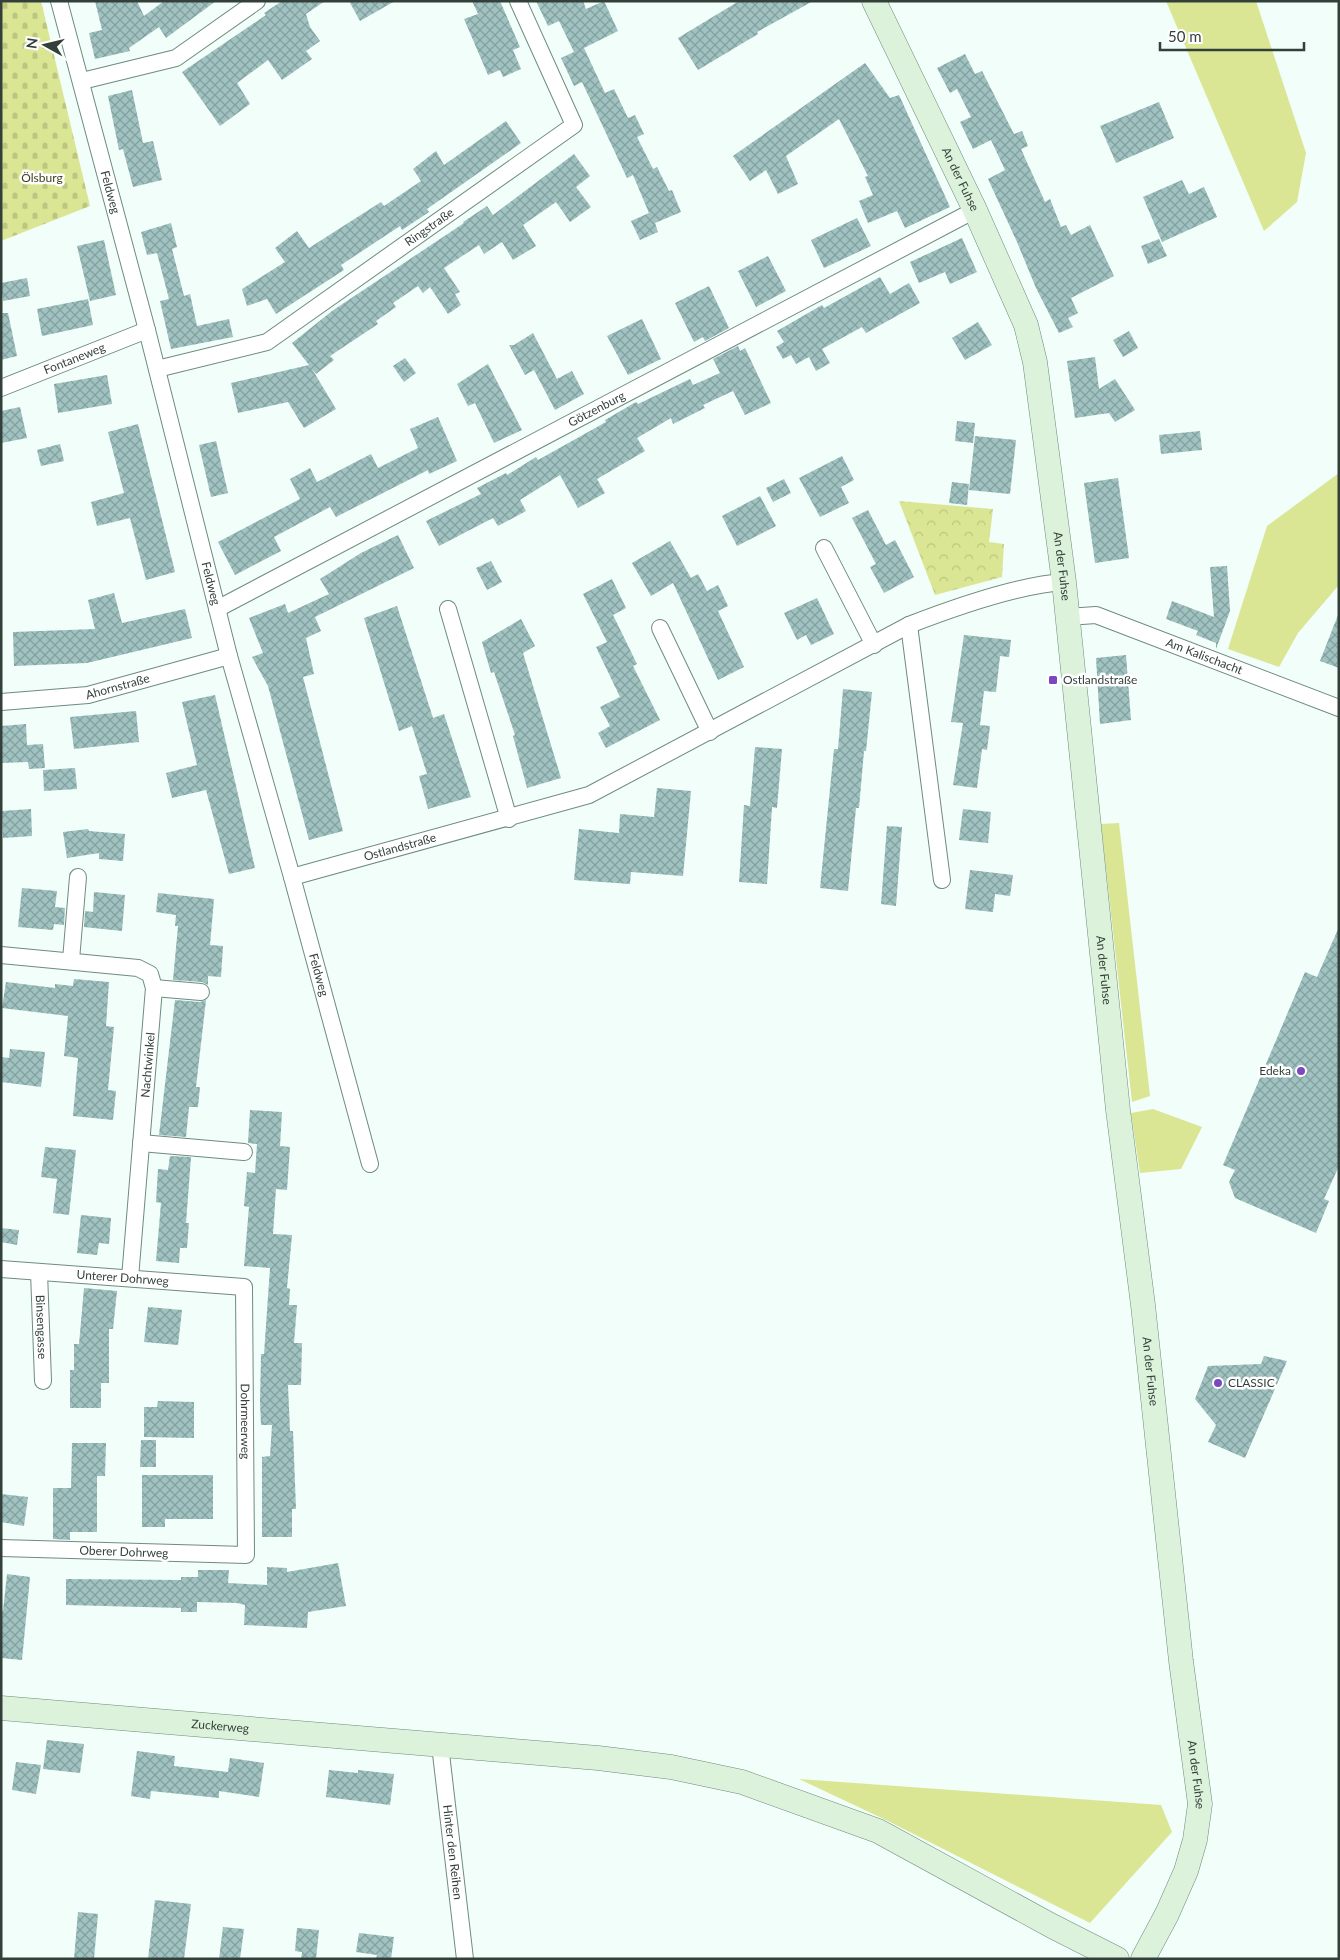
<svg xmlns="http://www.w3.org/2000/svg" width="1340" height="1960" font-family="Lato,sans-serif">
<defs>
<pattern id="cemetery-stones" width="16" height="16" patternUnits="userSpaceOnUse" patternTransform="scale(1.25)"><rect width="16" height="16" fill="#dae694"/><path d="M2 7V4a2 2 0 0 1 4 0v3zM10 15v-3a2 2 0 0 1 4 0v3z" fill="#bcc680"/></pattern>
<pattern id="park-crowns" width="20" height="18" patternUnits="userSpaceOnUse" patternTransform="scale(1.25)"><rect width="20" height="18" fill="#dae694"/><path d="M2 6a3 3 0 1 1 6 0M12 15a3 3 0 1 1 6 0" fill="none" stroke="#bcc680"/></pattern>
<pattern id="building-cross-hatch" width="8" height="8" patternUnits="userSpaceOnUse" patternTransform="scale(1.25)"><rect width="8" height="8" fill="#a0c3c2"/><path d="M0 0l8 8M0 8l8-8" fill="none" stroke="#83a09f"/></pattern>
</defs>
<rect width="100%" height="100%" fill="#f1fef9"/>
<g fill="#dae694">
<polygon points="1166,1 1256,1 1306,153 1297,202 1264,231"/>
<polygon points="1339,473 1338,586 1298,633 1279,667 1228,649 1267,526"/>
<polygon points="1119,823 1150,1096 1132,1102 1101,824"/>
<polygon points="1153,1109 1202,1127 1181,1169 1140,1173 1131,1113"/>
<polygon points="799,1779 1161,1805 1172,1832 1090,1923 886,1820"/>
</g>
<polygon fill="url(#cemetery-stones)" points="1,1 41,1 90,206 1,241"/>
<polygon fill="url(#park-crowns)" points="899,501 993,509 989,542 1004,544 1002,577 935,595"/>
<g fill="url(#building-cross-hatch)">
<polygon points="95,1 137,1 144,16 164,1 216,1 166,38 159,27 129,48 130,51 95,59 89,33 102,30"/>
<polygon points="282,1 325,1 306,14 310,27 320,41 306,51 312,59 282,80 268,60 237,83 250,104 220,126 182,72 266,15 264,13"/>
<polygon points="349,1 395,1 360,21"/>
<polygon points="472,1 500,1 520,47 513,50 521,69 503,77 500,70 488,75 464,19 478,14"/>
<polygon points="536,1 583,1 586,9 604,1 618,31 584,48 605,93 614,89 628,118 635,115 644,134 637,137 653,169 657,167 669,191 672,190 681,212 655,223 658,232 640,240 631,221 649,213 633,175 627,178 582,82 574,86 561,58 574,52 559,21 548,26"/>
<polygon points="739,1 813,1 757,32 758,34 698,70 678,38"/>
<polygon points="965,54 975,74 982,71 1014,134 1022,131 1028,146 1021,149 1045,202 1050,199 1061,227 1066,225 1071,235 1090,225 1114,276 1071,298 1078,313 1068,318 1073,327 1059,333 1036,288 1017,242 988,179 1005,170 991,140 973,149 960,122 971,117 957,89 950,93 937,68"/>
<polygon points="865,63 890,98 899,95 950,207 905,228 897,211 868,223 859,201 873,195 865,177 868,176 839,119 786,156 798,184 778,194 766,170 750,181 733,156"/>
<polygon points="132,90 143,143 153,141 162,180 133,187 123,149 119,150 108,96"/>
<polygon points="1159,102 1174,138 1116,163 1100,126"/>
<polygon points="506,121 521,143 427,209 429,212 402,230 400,226 341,265 344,270 276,314 267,299 247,306 242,289 285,262 275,248 297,231 309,248 381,202 384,206 421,181 413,169 436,151 444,165"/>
<polygon points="574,154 590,176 576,187 591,207 570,222 556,202 523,225 536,246 513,260 502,242 484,254 479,245 444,268 460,292 455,294 461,305 448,314 430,287 423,293 418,286 393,303 396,307 376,321 378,324 330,356 334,360 316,374 312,369 336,409 304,428 288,402 238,413 231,383 309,365 292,343 332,311 464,223 463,222 487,206 493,215"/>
<polygon points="1182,180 1189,194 1204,187 1217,217 1162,242 1143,197"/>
<polygon points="857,218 871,246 824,268 811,240"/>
<polygon points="171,223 177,247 172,249 184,296 190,294 197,326 229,319 233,337 171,349 160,301 169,299 157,253 147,255 141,232"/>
<polygon points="962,238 977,272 950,284 945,272 919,283 910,262"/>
<polygon points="1159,239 1167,256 1148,264 1141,246"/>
<polygon points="104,240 116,295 90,301 77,246"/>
<polygon points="768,256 786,291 756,307 738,271"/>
<polygon points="880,277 890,294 909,283 920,303 866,333 862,327 822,349 830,363 816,371 809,357 796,364 791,355 783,359 776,347 784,342 777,331 822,305 824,308"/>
<polygon points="27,278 30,296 3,301 1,283"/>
<polygon points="709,286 729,328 705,341 703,337 694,342 675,303"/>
<polygon points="88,299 93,325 42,336 37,309"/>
<polygon points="1,313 8,313 17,356 1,360"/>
<polygon points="642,319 661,359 628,375 607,336"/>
<polygon points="978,322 992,345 965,360 952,338"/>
<polygon points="1129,331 1138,348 1123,357 1113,340"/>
<polygon points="533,333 557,379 572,371 584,394 555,410 534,370 525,375 509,345 514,345"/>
<polygon points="738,346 740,351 745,348 771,403 745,415 733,391 703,405 705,408 673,424 671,418 637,438 645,451 597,479 605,493 578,508 560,475 520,500 526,511 498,526 493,518 439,546 426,521 481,494 477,488 506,473 507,475 536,457 538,460 606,422 605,420 636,402 638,404 690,379 693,385 720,373 713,359"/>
<polygon points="1095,357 1099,389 1115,379 1135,410 1115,422 1109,413 1075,418 1067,361"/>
<polygon points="405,358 416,373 404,382 393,366"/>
<polygon points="488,364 522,430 494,443 475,403 468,406 457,384"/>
<polygon points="107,375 112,404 58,413 54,384"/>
<polygon points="20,407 27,438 1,443 1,411"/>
<polygon points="438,417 457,461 429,474 428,470 336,517 330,507 274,537 281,551 235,575 218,542 300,499 290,479 310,468 317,482 371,454 378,468 418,448 410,429"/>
<polygon points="957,421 975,423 973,443 955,441"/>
<polygon points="138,424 175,572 146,580 130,518 97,526 91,502 124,493 108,432"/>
<polygon points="1200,431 1202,450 1161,454 1159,435"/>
<polygon points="975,436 1016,440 1010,494 969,490"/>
<polygon points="216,441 228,493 211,497 199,445"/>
<polygon points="60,444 64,461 41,466 37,450"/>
<polygon points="842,456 854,480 841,487 849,503 820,517 799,478"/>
<polygon points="1118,478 1129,558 1095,563 1084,483"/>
<polygon points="784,479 791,493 773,502 766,488"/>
<polygon points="952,482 969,484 967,505 949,503"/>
<polygon points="760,496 776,526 737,546 722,516"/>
<polygon points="868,510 886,545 895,540 914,577 884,593 870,567 876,564 852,518"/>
<polygon points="398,535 414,568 315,617 321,631 306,638 314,674 303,677 343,831 309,840 268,686 252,657 263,653 249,618 285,604 288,613 329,594 320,579 361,553"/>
<polygon points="670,541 691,578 698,574 707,591 718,585 728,606 718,611 744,667 718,680 673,583 651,596 632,563"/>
<polygon points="491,561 502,582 487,590 476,568"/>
<polygon points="1227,566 1230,611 1216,649 1216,643 1196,635 1198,631 1166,619 1172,601 1214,617 1210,567"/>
<polygon points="612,579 626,608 613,615 637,664 633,666 660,720 606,748 598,733 610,726 600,707 620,697 596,647 607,642 583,594"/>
<polygon points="114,593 122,623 185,609 192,638 87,663 14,666 13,632 95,629 88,600"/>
<polygon points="817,598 834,634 811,645 806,635 797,640 784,613"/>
<polygon points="397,606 433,718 444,714 471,797 428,809 419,776 427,774 412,726 399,731 364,618"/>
<polygon points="1338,615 1339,616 1339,668 1320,661"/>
<polygon points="521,619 535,646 523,653 561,778 527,788 513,736 515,735 494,672 491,673 482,642"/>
<polygon points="964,635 1011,640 1009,657 1000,656 996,692 984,691 980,725 990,726 987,750 982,749 977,788 953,785 963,723 951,722"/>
<polygon points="1126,655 1131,720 1100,724 1096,658"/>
<polygon points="843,689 872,692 866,751 864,751 859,808 856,808 848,891 820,888 834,749 838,749"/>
<polygon points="215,695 255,868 229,874 206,790 172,798 166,773 197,765 182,702"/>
<polygon points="136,711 139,742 74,749 70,717"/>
<polygon points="26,724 27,745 43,744 45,768 29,769 28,762 1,763 1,726"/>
<polygon points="755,747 782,749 777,808 772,807 767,884 739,882 744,805 750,806"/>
<polygon points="75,768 77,789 44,791 43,770"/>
<polygon points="657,788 691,791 683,876 631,872 630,884 574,880 579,829 619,833 620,814 654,817"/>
<polygon points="31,809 32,836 3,838 2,811"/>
<polygon points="963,809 991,812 988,843 959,840"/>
<polygon points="887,826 902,827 896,906 881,904"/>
<polygon points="88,829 89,831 125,834 123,861 99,859 99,853 67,858 63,832"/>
<polygon points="970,870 1013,875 1010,896 995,894 993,912 965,909"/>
<polygon points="22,888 57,891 55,907 65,908 64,925 54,924 53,930 18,927"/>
<polygon points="94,892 125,895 122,931 84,927 85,911 93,912"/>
<polygon points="158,893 214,899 210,945 223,946 221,977 208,976 208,985 202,982 173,980 178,926 175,926 176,915 156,912"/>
<polygon points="1339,927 1339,1166 1324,1199 1329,1201 1316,1233 1235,1198 1229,1182 1235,1170 1223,1165 1305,972 1317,977"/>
<polygon points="74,979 109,982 106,1026 114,1027 108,1090 116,1091 113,1120 73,1116 78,1058 64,1056 68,1016 2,1008 6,982 55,988 55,984 73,986"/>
<polygon points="175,1000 200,1002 206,1000 196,1087 200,1087 198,1107 189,1107 186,1137 159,1135"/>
<polygon points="10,1049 45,1052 41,1087 1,1082 1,1057 9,1058"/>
<polygon points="250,1110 282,1112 280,1146 290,1147 287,1190 276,1189 273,1234 292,1235 287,1288 290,1289 289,1305 297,1305 294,1343 302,1343 301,1385 288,1385 290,1431 293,1431 296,1509 292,1509 292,1537 262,1537 262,1457 270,1456 272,1425 261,1425 260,1402 261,1354 264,1354 270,1268 244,1266 249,1207 244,1206 247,1172 255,1173 257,1144 248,1143"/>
<polygon points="45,1147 76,1150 69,1215 53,1213 57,1179 41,1177"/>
<polygon points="170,1156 191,1157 186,1223 189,1223 187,1248 180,1248 179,1263 156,1261 161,1203 156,1202 158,1169 168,1170"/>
<polygon points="81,1215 111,1218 109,1244 99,1243 97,1255 77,1253"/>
<polygon points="1,1228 19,1230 17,1245 1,1242"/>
<polygon points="84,1288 117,1291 113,1329 109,1329 109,1383 101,1383 101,1408 70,1408 70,1370 74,1370 74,1344 79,1344"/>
<polygon points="148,1307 182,1310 178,1345 144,1342"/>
<polygon points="1264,1356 1287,1361 1245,1458 1208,1442 1216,1425 1195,1399 1208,1366 1261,1364"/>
<polygon points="158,1401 194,1402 194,1438 144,1437 144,1407 157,1407"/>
<polygon points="141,1440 156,1440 156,1467 140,1467"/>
<polygon points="72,1443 106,1443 105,1476 97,1476 97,1532 70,1532 70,1540 53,1539 53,1488 71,1488"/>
<polygon points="142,1475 213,1475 213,1519 165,1519 165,1527 142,1527"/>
<polygon points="1,1494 28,1497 24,1526 1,1522"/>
<polygon points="338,1563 346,1606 308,1612 307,1628 244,1625 245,1605 237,1603 197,1602 197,1612 181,1612 181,1608 66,1605 66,1579 181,1580 181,1577 198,1577 198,1570 229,1570 228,1583 267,1585 267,1567 287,1568 287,1572"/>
<polygon points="7,1574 30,1577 22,1660 1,1658 1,1611 3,1611"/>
<polygon points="47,1740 84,1744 80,1773 43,1769"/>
<polygon points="137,1751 175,1756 174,1766 228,1772 230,1758 264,1763 259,1797 219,1791 219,1798 151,1791 150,1799 131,1796"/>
<polygon points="16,1762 41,1765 36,1794 12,1790"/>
<polygon points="329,1770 358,1773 358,1770 394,1774 390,1805 326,1797"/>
<polygon points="155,1900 191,1904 184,1959 148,1959"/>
<polygon points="78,1912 98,1914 94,1959 74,1959"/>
<polygon points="223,1927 244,1929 240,1959 219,1959"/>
<polygon points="297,1928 319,1930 316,1959 301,1959 302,1952 295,1951"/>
<polygon points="359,1933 394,1937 391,1959 376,1959 377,1955 356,1952"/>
</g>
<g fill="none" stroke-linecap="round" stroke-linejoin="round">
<defs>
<g id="street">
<path id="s1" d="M 59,1 L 147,330 L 229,656 L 292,877 L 370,1164"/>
<polyline points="82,81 176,58 257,1"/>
<path id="s2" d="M 157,369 L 267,342 L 574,125 L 518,1"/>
<path id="s3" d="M 1,388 L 147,330"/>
<polyline points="824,548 874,645"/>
<path id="s4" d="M 217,609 L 975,210"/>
<polyline points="448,609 509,819"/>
<path id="s5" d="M 1067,617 L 1096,615 L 1339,708"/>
<polyline points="909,625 942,880"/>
<polyline points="660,628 710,732"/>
<path id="s6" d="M 1,702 L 88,695 L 229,656"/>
<path id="s7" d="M 292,877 L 589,795 L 909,625 C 953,608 1017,585 1064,582"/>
<polyline points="1,955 138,968 150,974 154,988 130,1278"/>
<polyline points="71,960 78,877"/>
<polyline points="154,988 201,992"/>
<polyline points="141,1143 244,1152"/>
<path id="s8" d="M 1,1269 L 244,1287 L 246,1555 L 1,1548"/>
<path id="s9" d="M 39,1272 L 43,1381"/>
<path id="s10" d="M 440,1745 L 465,1959"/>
</g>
<g id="secondary">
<path id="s11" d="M 874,1 L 975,210 L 1026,325 L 1035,362 L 1064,582 L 1118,1110 L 1143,1305 L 1181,1661 L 1200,1804 L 1195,1840 L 1186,1871 L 1167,1914 L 1143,1959"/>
<path id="s12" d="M 1,1708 L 598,1758 L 671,1767 L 742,1782 L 878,1831 L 1052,1926 L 1117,1959"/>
</g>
</defs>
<use href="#street" stroke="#6e8b7f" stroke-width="18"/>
<use href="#secondary" stroke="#6e8b7f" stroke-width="25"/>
<use href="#street" stroke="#fff" stroke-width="16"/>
<use href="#secondary" stroke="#dcf2da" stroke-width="24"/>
</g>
<g fill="#7b48bf" stroke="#fff" stroke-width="2">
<rect x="1048" y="675" width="10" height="10" rx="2.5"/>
<circle cx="1301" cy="1071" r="5"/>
<circle cx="1218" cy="1383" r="5"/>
</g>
<g text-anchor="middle" stroke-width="5" stroke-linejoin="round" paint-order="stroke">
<g font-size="12" fill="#3d421b" stroke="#fff">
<text x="42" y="182">Ölsburg</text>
</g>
<g font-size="12" fill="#33403a" stroke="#fff">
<text dy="4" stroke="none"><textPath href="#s11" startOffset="198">An der Fuhse</textPath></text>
<text dy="4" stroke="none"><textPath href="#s1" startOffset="198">Feldweg</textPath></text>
<text dy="4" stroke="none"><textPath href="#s2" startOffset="312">Ringstraße</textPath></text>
<text dy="4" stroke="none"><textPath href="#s3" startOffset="79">Fontaneweg</textPath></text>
<text dy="4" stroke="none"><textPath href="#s4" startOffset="429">Götzenburg</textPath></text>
<text dy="4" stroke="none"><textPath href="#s11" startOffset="602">An der Fuhse</textPath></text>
<text dy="4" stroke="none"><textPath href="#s1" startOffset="602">Feldweg</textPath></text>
<text dy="4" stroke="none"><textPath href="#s5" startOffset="145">Am Kalischacht</textPath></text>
<text dy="4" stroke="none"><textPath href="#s6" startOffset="118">Ahornstraße</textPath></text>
<text dy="4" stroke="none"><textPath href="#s7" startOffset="112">Ostlandstraße</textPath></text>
<text dy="4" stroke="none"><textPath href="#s11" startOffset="1008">An der Fuhse</textPath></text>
<text dy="4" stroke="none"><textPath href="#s1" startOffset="1008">Feldweg</textPath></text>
<text transform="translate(148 1065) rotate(-85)" y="4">Nachtwinkel</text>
<text dy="4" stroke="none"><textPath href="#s8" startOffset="122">Unterer Dohrweg</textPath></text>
<text dy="4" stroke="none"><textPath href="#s9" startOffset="55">Binsengasse</textPath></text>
<text dy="4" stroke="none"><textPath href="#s11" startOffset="1412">An der Fuhse</textPath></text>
<text dy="4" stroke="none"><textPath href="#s8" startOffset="378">Dohrmeerweg</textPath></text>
<text transform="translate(124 1552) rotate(2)" y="4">Oberer Dohrweg</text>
<text dy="4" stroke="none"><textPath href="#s12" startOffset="220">Zuckerweg</textPath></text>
<text dy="4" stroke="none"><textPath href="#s11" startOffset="1818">An der Fuhse</textPath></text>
<text dy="4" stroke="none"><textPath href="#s10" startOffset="108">Hinter den Reihen</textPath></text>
</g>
<g font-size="12" fill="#33403a" stroke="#fff" text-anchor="start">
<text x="1063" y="684">Ostlandstraße</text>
<text x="1291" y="1075" text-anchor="end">Edeka</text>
<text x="1228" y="1387">CLASSIC</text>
</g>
</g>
<rect width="1340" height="1960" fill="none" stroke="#33403a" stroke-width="5"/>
<g transform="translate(45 45) rotate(278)" stroke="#ffffff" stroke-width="4" paint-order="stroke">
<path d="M0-4L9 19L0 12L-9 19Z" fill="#33403a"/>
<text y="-8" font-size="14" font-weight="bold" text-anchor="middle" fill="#33403a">N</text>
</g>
<path d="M1160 42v8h144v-8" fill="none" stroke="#33403a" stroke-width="2.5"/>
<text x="1168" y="42" font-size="15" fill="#33403a" stroke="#ffffff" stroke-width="4" paint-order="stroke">50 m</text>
</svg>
